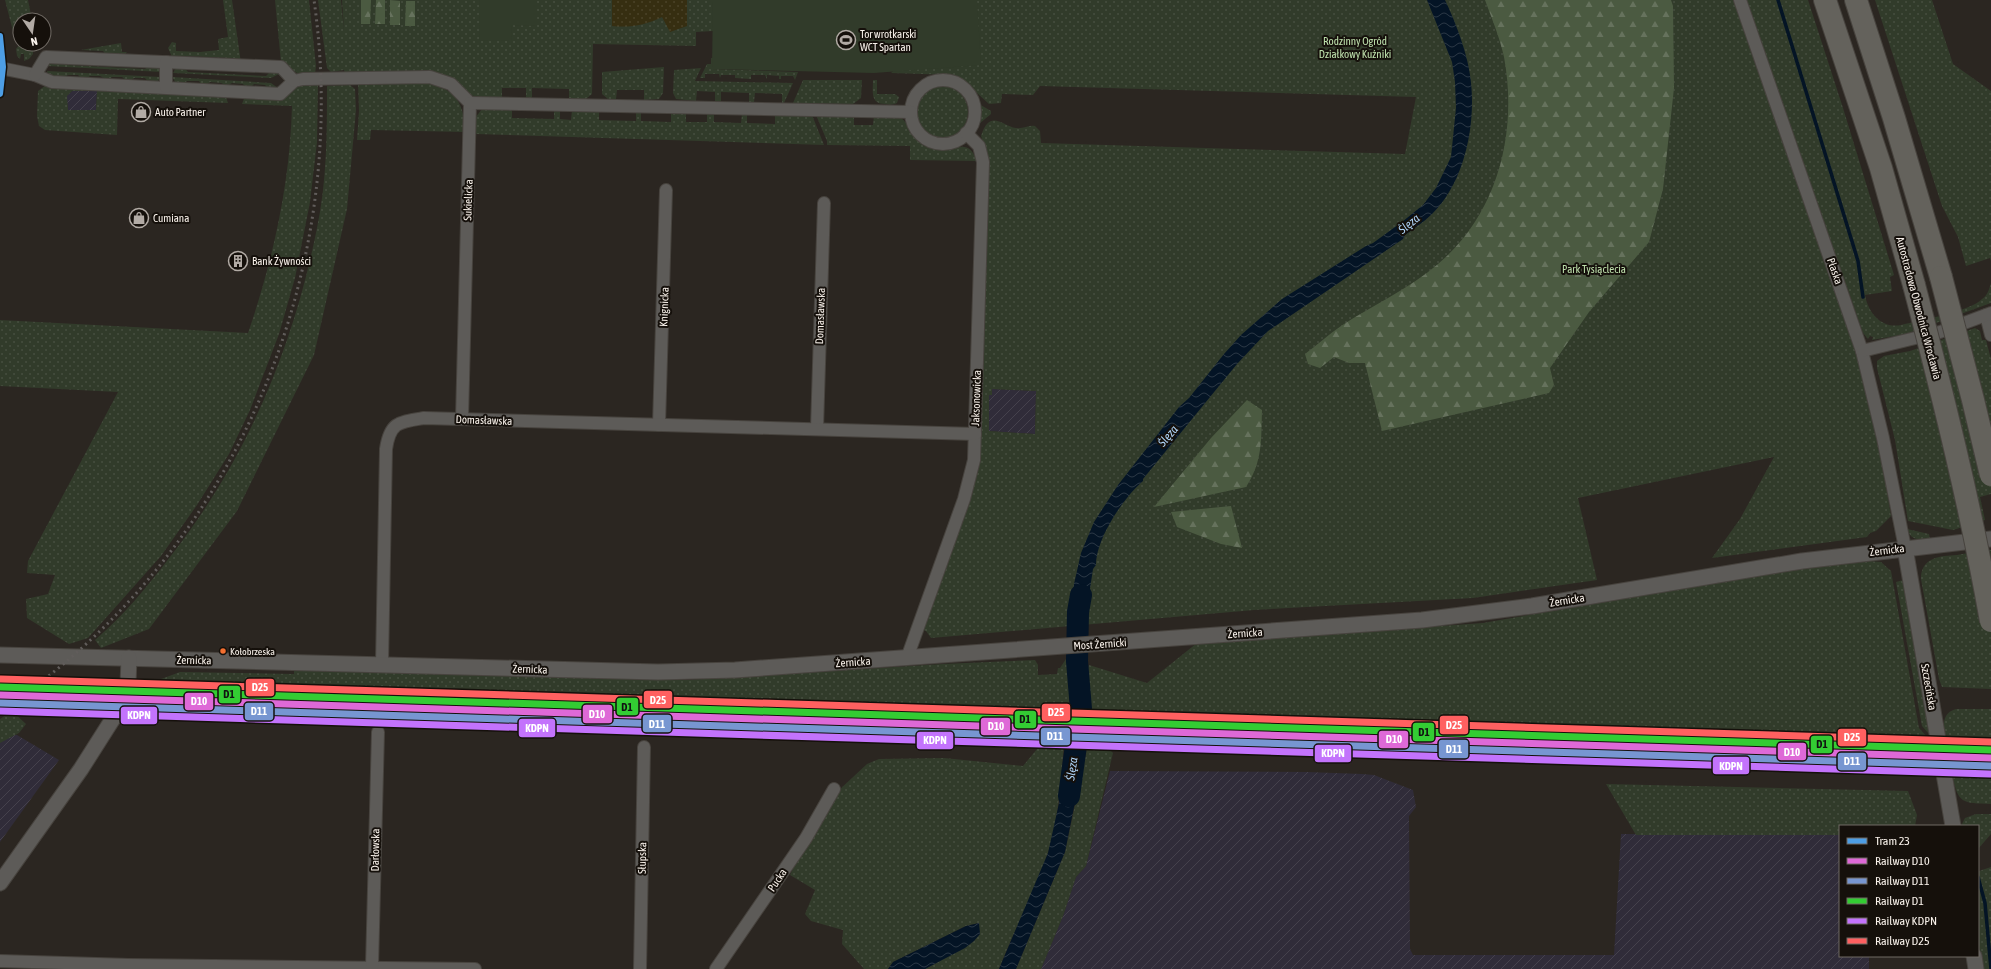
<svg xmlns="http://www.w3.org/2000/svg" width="1991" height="969" font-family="'Asap Condensed',sans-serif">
<defs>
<pattern id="industrial-furrows" width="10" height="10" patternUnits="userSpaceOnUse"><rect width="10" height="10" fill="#302c39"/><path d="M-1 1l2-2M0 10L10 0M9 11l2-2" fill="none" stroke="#45414c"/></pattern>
<pattern id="green-dots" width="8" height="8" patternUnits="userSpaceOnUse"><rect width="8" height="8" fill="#313b2a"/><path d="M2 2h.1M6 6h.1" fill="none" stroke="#464e3f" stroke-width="1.8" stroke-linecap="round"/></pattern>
<pattern id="forest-firs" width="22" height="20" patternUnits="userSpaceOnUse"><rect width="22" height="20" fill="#4b5a41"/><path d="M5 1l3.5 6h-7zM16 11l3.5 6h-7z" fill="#66725d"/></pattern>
<pattern id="sand-dots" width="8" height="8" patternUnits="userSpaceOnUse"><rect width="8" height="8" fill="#362e11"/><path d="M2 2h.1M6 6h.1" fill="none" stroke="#4a4228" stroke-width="1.8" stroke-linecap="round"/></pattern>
<pattern id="water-waves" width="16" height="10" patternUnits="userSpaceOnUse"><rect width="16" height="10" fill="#041425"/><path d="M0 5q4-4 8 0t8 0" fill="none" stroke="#2a3745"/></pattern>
</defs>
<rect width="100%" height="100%" fill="#2b2621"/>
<g fill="url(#industrial-furrows)">
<polygon points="72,91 97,91 96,110 68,110 66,96"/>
<polygon points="992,389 1036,391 1035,434 988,431 989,395"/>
<polygon points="11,735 17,735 59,760 0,842 0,742"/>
<polygon points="1110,771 1307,772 1362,774 1374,775 1413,790 1416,807 1409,816 1410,949 1413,955 1614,955 1621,834 1840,835 1840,956 1869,956 1869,969 1041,969 1063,916 1076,877 1086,866"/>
</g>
<g fill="url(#green-dots)" fill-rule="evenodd">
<polygon points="5,0 28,0 32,20 20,20 20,38 14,35"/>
<polygon points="223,0 232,0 241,63 235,63 230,58 187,56 182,60 172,57 168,48 172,42 176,43 176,51 200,52 219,50 218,39 228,37"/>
<polygon points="275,0 309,0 316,66 315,74 300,75 281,62"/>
<path d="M 318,0 L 341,0 L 344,31 L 342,0 L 734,0 L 713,49 L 713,31 L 696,32 L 696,46 L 593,44 L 592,94 L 586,99 L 569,99 L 569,89 L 532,88 L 532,98 L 526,98 L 526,88 L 502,88 L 502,97 C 491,97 476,99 467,93 C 454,85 452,76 435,73 L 345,74 L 344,70 L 331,72 L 327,68 Z"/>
<path d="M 975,0 L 1734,0 L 1857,352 L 1877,429 L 1891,516 L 1876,531 L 1870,533 L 1867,537 L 1712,558 L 1740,519 L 1774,457 L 1578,498 L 1597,580 L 1473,598 L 1254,610 L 931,638 L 926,631 L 921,629 C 942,573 969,517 979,458 L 988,156 L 981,136 C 990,108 1002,126 1016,128 C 1023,129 1029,125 1035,126 L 1040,131 L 1041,143 L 1405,154 L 1416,97 L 1040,86 L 1033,95 L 1002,94 L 1001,103 L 989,104 L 965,82 L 952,75 L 891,73 ZM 992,389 L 1036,391 L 1035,434 L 989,431 L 989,395 L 992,395 Z"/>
<path d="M 1746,0 L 1808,0 L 1843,108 L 1894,275 L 1890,277 L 1892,291 L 1865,295 C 1868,313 1882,329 1901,325 C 1921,320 1969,312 1982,299 C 1988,295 1989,289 1991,283 L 1991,303 L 1906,334 L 1872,340 L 1873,337 L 1870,336 L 1868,339 L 1863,333 Z"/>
<polygon points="1875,0 1932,0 1953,64 1991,91 1991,261 1990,258 1966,266 1958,237 1942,206"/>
<polygon points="121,43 122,52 127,52 123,56 107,56 103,51 81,50"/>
<polygon points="20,44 30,44 33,50 33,54 29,59 24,61 24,54 21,54 20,59 17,56 16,49"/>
<polygon points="711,58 713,58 713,69 798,72 795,80 793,76 781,76 781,79 779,79 779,76 767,75 767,79 765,75 751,75 751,79 735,78 735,75 721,75 720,78 719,74 705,74 705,78 700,78 707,64 711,64"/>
<polygon points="64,61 68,65 145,69 150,65 159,67 162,72 47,66 50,63"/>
<polygon points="183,66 188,72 266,76 271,71 278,72 279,74 271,78 173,73 177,67"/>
<polygon points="664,67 663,93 659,99 644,100 644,90 617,90 616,99 608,99 602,94 602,72"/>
<polygon points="701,68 695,81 793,83 784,103 782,103 782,94 755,93 754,102 749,102 749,93 721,92 721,102 715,101 715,92 697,91 696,101 676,99 673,93 674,70"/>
<polygon points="47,71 161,77 157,82 149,83 145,78 134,78 130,81 127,81 122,77 112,77 108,80 100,76 90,76 86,79 81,78 78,75 68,75 62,79 48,75"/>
<polygon points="172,77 271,83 278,88 270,90 265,85 254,84 250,88 246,88 243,84 232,83 227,86 221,83 210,82 206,85 201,84 199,81 187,81 182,85 176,83"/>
<polygon points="803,80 862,80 861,98 853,104 793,103"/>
<path d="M 873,80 L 877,80 L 877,94 L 895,94 L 899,97 L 897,103 C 893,105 889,105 885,104 C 870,104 873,91 873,80 Z"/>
<path d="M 428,82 C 456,91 464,102 465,132 L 371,130 L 370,140 L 357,140 L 359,111 L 358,83 Z"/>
<path d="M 318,84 L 317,142 L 310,202 L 295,278 L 279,334 L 250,410 L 229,454 L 197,505 L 161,556 L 88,638 L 69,644 L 27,618 L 26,599 L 48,594 L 55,575 L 27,573 L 28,561 L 118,392 L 0,386 L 0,320 L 248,333 C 273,260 290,184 292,106 L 242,104 L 245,96 L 288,94 L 300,85 Z"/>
<path d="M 46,85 L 225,94 L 228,103 L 118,99 L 117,135 L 45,130 L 39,126 L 37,116 L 38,91 ZM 72,91 L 97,91 L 96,110 L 68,110 L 67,96 Z"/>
<path d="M 350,85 L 355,89 L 356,110 L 347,209 L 314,355 L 237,511 L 149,629 L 101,648 L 95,640 C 124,615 147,587 170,557 C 246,460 293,349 317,228 C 327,181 327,133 327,86 Z"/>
<circle cx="942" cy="112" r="26"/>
<polygon points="979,104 991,111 991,114 979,124"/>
<polygon points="482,109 512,109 512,118 554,119 554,110 560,110 560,119 571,120 572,110 599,111 599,120 636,121 636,111 641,111 641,121 671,122 671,112 686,112 686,122 707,122 707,113 714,113 714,122 741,123 742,114 747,114 747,123 775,124 775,114 812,115 824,145 475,134 475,118"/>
<path d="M 816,115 L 854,116 L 854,125 L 873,125 L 874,116 C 881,116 891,115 899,117 C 912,122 910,149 941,150 C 958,150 968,138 977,161 L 910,160 L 910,146 L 827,145 L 827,141 Z"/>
<polygon points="1975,328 1980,331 1982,340 1986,340 1991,359 1991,494 1980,497 1985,520 1953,530 1908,521 1895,440 1877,368 1877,361 1884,356 1910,351"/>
<path d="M 1907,529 L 1929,534 L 1930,539 C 1920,540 1911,541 1907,529 Z"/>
<path d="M 1991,550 L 1991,689 L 1942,687 L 1939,679 L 1921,579 C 1921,557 1940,556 1957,555 C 1968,553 1980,551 1991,550 Z"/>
<polygon points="1869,558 1870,561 1881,562 1891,571 1919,728 1927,737 1930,753 1840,748 1088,723 1087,672 1089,665 1147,683 1197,643 1483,623 1747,577"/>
<polygon points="1903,580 1930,734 1929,734 1922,726 1896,582"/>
<path d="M 1066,659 C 1074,671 1070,682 1069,695 C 1069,702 1070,710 1069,717 L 1064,722 L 668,711 L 217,693 L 142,692 L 145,685 L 180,672 L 294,674 L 294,671 L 325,671 L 688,680 L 943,664 L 1035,660 L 1038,665 L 1038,675 L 1057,674 L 1058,668 L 1060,668 Z"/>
<path d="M 1956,709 L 1991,709 L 1991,754 L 1949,753 C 1946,738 1936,714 1956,709 Z"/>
<polygon points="12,711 26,724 19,733 0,743 0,719"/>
<path d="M 1042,743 L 1064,743 C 1061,781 1059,817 1048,853 C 1035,893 1014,930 999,969 L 925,969 L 939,961 L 979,923 L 966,926 L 893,962 L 888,969 L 864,969 L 842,944 L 843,930 L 811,921 L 805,914 L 815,890 L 790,875 L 802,850 L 838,791 L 867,764 L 879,759 L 944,758 L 1023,766 Z"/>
<polygon points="1088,744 1105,745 1113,753 1086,866 1076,877 1063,916 1041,969 1016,969 1065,852"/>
<path d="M 1952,774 L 1991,776 L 1991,804 C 1962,803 1958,804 1952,774 Z"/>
<polygon points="1606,784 1908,791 1917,815 1915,826 1840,826 1840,835 1636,835"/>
<polygon points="1976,814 1991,814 1991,834 1978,849 1978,826 1961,826 1965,818"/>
<polygon points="1978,866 1979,871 1991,867 1991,969 1982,969 1978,936"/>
</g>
<g fill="url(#forest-firs)">
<polygon points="361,0 371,0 370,24 361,24"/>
<polygon points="376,0 385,0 385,24 375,24"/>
<polygon points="390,0 400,1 400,25 390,25"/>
<path d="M 1485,0 L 1671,0 L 1673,6 L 1674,88 L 1663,189 L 1649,242 L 1589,312 L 1550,368 L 1554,385 L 1549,393 L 1382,431 L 1365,363 L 1349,363 L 1334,357 L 1320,368 L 1308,364 L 1305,354 C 1317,345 1329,334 1341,326 C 1373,305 1409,289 1438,264 C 1498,214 1518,132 1504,57 C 1500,38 1492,19 1485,0 Z"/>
<polygon points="406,1 415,1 415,26 405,26"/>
<path d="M 1247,400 L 1262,410 C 1261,440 1263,461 1246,487 L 1154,507 L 1211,438 Z"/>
<polygon points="1231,506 1242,548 1221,544 1177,527 1171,512"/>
</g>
<path fill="url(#sand-dots)" d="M 612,0 L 687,0 L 687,26 L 670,32 L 662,17 C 646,25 630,28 612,26 Z"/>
<g fill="#313b2a">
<polygon points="480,0 535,0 535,26 512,25 511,41 479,40"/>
<polygon points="713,0 977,0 981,65 874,73 712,69"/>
</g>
<g fill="url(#water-waves)">
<path d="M 1427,0 L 1445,0 C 1455,21 1467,52 1470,75 C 1477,120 1466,181 1432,214 C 1424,222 1414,228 1405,235 L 1403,239 L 1268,331 L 1237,364 L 1143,479 L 1143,481 C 1123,498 1096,539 1096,565 L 1093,569 L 1086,615 L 1088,619 L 1084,625 L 1069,626 L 1074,584 L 1081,553 L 1094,522 L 1118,485 L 1179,407 L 1189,398 L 1224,354 L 1241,335 L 1282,299 L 1366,246 L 1373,243 L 1402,222 L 1423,205 L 1436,188 L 1451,157 L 1456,108 L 1455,82 L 1452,62 Z"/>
<polygon points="1063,764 1082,767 1065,852 1016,969 999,969 1048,853 1061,794"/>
<polygon points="979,923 980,934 974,941 965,948 925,969 888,969 893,962 966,926"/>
</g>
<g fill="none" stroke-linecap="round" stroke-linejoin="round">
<g stroke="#041425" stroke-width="3.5">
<polyline points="1778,0 1858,261 1863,297"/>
<polyline points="1978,877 1985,903 1991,969"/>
</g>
<polyline stroke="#041425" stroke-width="22" points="1069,796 1081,709 1077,661 1078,612 1081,595"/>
<defs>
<g id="minor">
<polyline points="1740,0 1862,351 1883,438 1905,548"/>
<polyline points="0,68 35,75 52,82 280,94 294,81 303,79 430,77 451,84 470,103 462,419"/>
<polyline points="35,75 46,57 281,67 294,81"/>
<circle cx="943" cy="112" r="32"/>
<polyline points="166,87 166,62"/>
<polyline points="470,103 911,112"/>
<polyline points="1986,315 1991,335"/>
<polyline points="1862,351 1940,332 1991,313"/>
<polyline points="659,425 666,190"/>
<polyline points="817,429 824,203"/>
<polyline points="907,658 964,499 974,460 983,162 979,146 966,133"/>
<path d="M 382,665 L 386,449 C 390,422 399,422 424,418 L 975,434"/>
<polyline points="0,961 129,965 475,969"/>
<polyline points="372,967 378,732"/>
<polyline points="640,969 644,747"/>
<polyline points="716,969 806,838 834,789"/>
</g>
<g id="tertiary">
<polyline points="1905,548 1953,826"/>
<polyline points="0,655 658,672 735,670 1422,620 1532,606 1802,561 1991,539"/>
<polyline points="0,883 81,769 121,706 128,684 129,658"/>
<polyline points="1974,956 1976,969"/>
</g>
<g id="motorway">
<polyline points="1825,0 1881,168 1914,285"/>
<polyline points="1856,0 1894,118 1941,277"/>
</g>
</defs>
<use href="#minor" stroke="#47433e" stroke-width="14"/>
<use href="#tertiary" stroke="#47433e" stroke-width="17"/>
<use href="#motorway" stroke="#47433e" stroke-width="24"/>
<use href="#minor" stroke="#5d5b58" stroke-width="12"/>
<use href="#tertiary" stroke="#5d5b58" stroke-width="15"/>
<use href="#motorway" stroke="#64625c" stroke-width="22"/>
<path stroke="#615d5b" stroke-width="3" stroke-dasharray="2 4" stroke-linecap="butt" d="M 0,711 C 233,558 353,274 314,0"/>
<defs>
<g id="motorway-bridge">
<polyline points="1941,277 1973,400 1991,475"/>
<path d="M 1914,285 C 1943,396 1971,508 1991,621"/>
</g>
</defs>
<use href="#motorway-bridge" stroke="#47433e" stroke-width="24" stroke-linecap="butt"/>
<use href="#motorway-bridge" stroke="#64625c" stroke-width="22"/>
<defs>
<polyline id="rail-1" points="0,695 1991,758"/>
<polyline id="rail-2" points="0,703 1991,766"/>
<polyline id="rail-3" points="0,687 1991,750"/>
<polyline id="rail-4" points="0,711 1990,774"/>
<polyline id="rail-5" points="1,679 1991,742"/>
</defs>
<use href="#rail-1" stroke="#15100b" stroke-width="10"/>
<use href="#rail-2" stroke="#15100b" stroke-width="10"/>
<use href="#rail-3" stroke="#15100b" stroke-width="10"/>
<use href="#rail-4" stroke="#15100b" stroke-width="10"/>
<use href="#rail-5" stroke="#15100b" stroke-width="10"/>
<use href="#rail-1" stroke="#de69d7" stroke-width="7"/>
<use href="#rail-2" stroke="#7796d1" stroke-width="7"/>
<use href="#rail-3" stroke="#3c3" stroke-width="7"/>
<use href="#rail-4" stroke="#c373fc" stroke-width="7"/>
<use href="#rail-5" stroke="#ff6060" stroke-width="7"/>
<defs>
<polyline id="tram-1" points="0,36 3,67 0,94"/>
</defs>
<use href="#tram-1" stroke="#15100b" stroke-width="9"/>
<use href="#tram-1" stroke="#4d9ee5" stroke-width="6"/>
</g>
<defs>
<symbol id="stadium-ring" viewBox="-11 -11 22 22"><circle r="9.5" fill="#15100b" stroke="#b2aba5" stroke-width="1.5"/><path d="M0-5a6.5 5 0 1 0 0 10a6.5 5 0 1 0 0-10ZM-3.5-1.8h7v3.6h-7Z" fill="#b2aba5"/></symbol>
<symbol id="shop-ring" viewBox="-11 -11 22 22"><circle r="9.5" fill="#15100b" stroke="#b2aba5" stroke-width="1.5"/><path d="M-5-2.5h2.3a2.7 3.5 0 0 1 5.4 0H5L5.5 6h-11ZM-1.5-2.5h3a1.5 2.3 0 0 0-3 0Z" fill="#b2aba5"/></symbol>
<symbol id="building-ring" viewBox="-11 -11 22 22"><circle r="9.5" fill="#15100b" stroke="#b2aba5" stroke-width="1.5"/><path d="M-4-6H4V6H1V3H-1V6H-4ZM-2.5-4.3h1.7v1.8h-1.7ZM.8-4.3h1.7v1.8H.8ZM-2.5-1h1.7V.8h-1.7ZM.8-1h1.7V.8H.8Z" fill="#b2aba5"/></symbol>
</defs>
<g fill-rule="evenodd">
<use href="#stadium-ring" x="835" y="29" width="22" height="22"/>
<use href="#shop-ring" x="130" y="101" width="22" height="22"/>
<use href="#shop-ring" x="128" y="207" width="22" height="22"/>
<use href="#building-ring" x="227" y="250" width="22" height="22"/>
</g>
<circle fill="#f46f30" stroke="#15100b" stroke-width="1.5" cx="223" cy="651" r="3.5"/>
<g text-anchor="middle" stroke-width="4" stroke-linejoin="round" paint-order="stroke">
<g font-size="10" fill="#faf3ec" stroke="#15100b" text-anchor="start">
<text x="230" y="655">Kołobrzeska</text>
</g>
<g font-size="11" fill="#faf3ec" stroke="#15100b" text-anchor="start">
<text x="860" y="38">Tor wrotkarski<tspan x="860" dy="13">WCT Spartan</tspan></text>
<text x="155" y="116">Auto Partner</text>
<text x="153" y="222">Cumiana</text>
<text x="252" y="265">Bank Żywności</text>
</g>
<g font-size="11" fill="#bfe1ad" stroke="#15100b">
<text x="1355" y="45">Rodzinny Ogród<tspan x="1355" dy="13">Działkowy Kuźniki</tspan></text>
<text x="1594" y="273">Park Tysiąclecia</text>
</g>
<g font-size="11" fill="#faf3ec" stroke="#15100b">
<text transform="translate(468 200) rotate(-88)" y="4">Sukielicka</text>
<text transform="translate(1835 271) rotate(71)" y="4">Płaska</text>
<text transform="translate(664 307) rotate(-88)" y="4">Knignicka</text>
<text transform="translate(1919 308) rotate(75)" y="4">Autostradowa Obwodnica Wrocławia</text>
<text transform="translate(820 316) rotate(-88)" y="4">Domasławska</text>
<text transform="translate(976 398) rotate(-88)" y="4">Jaksonowicka</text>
<text transform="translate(484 420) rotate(2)" y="4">Domasławska</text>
<text transform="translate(1887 550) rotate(-7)" y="4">Żernicka</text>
<text transform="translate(1567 600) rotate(-9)" y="4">Żernicka</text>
<text transform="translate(1245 633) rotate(-4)" y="4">Żernicka</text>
<text transform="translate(1100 644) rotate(-4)" y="4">Most Żernicki</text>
<text transform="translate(194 660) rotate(1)" y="4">Żernicka</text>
<text transform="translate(853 662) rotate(-4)" y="4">Żernicka</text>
<text transform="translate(530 669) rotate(2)" y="4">Żernicka</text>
<text transform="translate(1929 687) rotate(80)" y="4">Szczecińska</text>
<text transform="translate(375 850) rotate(-89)" y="4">Darłowska</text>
<text transform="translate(642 858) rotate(-89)" y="4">Słupska</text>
<text transform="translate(777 880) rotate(-56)" y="4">Pucka</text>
</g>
<g font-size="12" font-style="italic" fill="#afd4f8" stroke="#15100b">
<text transform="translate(1409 224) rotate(-39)" y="4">Ślęza</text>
<text transform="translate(1168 436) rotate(-50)" y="4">Ślęza</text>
<text transform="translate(1072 769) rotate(-82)" y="4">Ślęza</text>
</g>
</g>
<g stroke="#15100b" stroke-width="1.5">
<rect x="245" y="678" width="30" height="19" rx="4" fill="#ff6060"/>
<rect x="218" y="685" width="23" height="19" rx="4" fill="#3c3"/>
<rect x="643" y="690" width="30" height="19" rx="4" fill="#ff6060"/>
<rect x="184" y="692" width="30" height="19" rx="4" fill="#de69d7"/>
<rect x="616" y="697" width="23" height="19" rx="4" fill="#3c3"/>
<rect x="244" y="702" width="30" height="19" rx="4" fill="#7796d1"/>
<rect x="1041" y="703" width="30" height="19" rx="4" fill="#ff6060"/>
<rect x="582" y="704" width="31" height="20" rx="4" fill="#de69d7"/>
<rect x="120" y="706" width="38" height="19" rx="4" fill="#c373fc"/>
<rect x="1014" y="710" width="23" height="19" rx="4" fill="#3c3"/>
<rect x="642" y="714" width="30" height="19" rx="4" fill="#7796d1"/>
<rect x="1439" y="715" width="30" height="20" rx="4" fill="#ff6060"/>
<rect x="980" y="717" width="31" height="19" rx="4" fill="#de69d7"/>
<rect x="518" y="718" width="38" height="20" rx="4" fill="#c373fc"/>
<rect x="1412" y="722" width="23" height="20" rx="4" fill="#3c3"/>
<rect x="1040" y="727" width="31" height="19" rx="4" fill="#7796d1"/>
<rect x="1837" y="728" width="30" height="19" rx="4" fill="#ff6060"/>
<rect x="1378" y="730" width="31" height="19" rx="4" fill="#de69d7"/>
<rect x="916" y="731" width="38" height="19" rx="4" fill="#c373fc"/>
<rect x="1810" y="735" width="23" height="19" rx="4" fill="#3c3"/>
<rect x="1438" y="739" width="31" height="20" rx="4" fill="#7796d1"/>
<rect x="1777" y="742" width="30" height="19" rx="4" fill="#de69d7"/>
<rect x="1314" y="744" width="38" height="19" rx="4" fill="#c373fc"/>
<rect x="1837" y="752" width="30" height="19" rx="4" fill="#7796d1"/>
<rect x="1712" y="756" width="38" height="19" rx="4" fill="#c373fc"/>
</g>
<g font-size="11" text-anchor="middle" font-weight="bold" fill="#fff">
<text x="260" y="691">D25</text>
<text x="658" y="704">D25</text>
<text x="199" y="705">D10</text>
<text x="259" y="715">D11</text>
<text x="1056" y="716">D25</text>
<text x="597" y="718">D10</text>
<text x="139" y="719">KDPN</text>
<text x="657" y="728">D11</text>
<text x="1454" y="729">D25</text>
<text x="996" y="730">D10</text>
<text x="537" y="732">KDPN</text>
<text x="1055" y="740">D11</text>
<text x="1852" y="741">D25</text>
<text x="1394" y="743">D10</text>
<text x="935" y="744">KDPN</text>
<text x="1454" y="753">D11</text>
<text x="1792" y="756">D10</text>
<text x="1333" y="757">KDPN</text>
<text x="1852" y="765">D11</text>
<text x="1731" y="770">KDPN</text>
</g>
<g font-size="11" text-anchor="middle" font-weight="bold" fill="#111">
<text x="229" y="698">D1</text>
<text x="627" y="711">D1</text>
<text x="1025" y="723">D1</text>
<text x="1424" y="736">D1</text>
<text x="1822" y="748">D1</text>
</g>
<rect x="1839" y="825" width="140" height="132" fill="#15100b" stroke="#716b65"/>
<rect x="1847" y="838" width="20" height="6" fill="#4d9ee5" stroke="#716b65"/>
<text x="1875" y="845" font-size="12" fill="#faf3ec">Tram 23</text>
<rect x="1847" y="858" width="20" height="6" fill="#de69d7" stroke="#716b65"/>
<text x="1875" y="865" font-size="12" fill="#faf3ec">Railway D10</text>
<rect x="1847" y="878" width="20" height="6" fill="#7796d1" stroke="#716b65"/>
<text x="1875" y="885" font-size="12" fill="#faf3ec">Railway D11</text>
<rect x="1847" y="898" width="20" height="6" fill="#33cc33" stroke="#716b65"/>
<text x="1875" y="905" font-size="12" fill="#faf3ec">Railway D1</text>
<rect x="1847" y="918" width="20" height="6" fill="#c373fc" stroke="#716b65"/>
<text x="1875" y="925" font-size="12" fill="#faf3ec">Railway KDPN</text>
<rect x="1847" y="938" width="20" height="6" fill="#ff6060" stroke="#716b65"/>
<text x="1875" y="945" font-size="12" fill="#faf3ec">Railway D25</text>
<g transform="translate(32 32) rotate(167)"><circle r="19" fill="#15100b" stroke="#716b65"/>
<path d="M0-3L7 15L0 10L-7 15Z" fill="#b2aba5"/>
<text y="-6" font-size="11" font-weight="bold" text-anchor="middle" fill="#faf3ec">N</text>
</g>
</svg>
